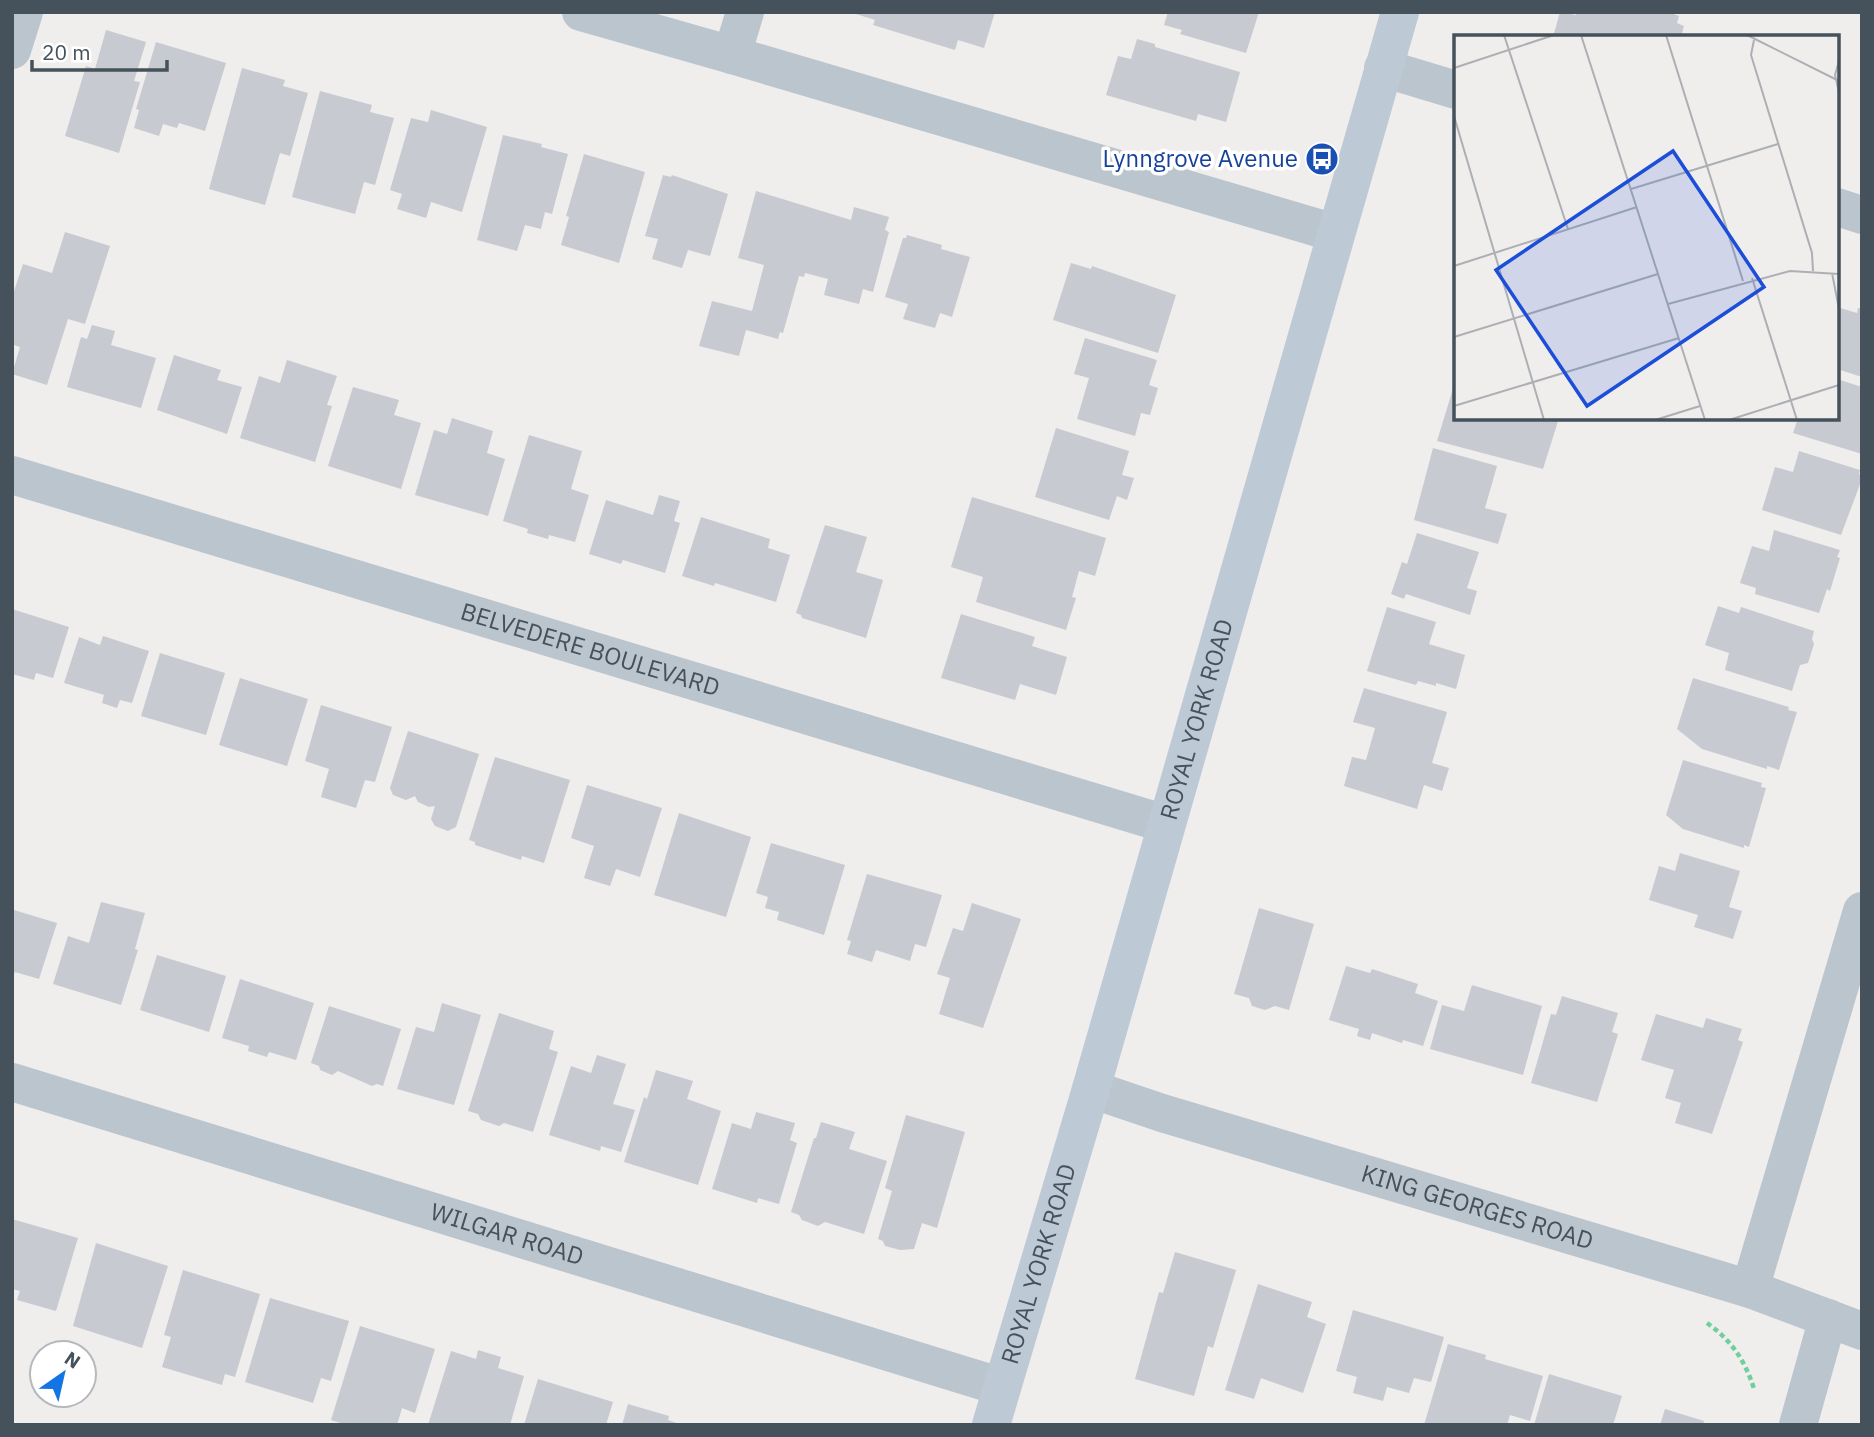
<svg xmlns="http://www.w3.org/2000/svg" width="1874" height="1437" font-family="'IBM Plex Sans',sans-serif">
<rect width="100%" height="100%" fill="#f0eded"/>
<g fill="#c7cad0">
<polygon points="857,12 995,12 984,48 958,40 955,50 873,25 875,20 856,14"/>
<polygon points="1168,12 1259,12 1246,53 1180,34 1182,30 1164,25"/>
<polygon points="1560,12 1576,15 1576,12 1668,12 1679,16 1677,23 1684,26 1681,37 1553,37"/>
<polygon points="106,30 146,42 134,81 140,82 119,153 65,136 86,66 95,69"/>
<polygon points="1137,39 1155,44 1155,47 1240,72 1226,122 1198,114 1196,121 1106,95 1118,56 1131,59"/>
<polygon points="156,42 226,63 205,131 179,123 177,128 163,124 159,136 134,128 139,110 136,109"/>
<polygon points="242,68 285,80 283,86 308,93 290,156 280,153 265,205 209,189"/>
<polygon points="320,91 372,105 370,112 394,118 375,185 364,182 355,214 292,197"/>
<polygon points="431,110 487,127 462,212 431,202 426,218 397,209 402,194 390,190 411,118 428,122"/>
<polygon points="503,135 542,144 541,147 568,154 552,214 545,212 541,229 525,225 517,251 477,240"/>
<polygon points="584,154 645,172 619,263 561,245 569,217 566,216"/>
<polygon points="663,175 671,177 672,175 728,194 710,256 688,250 682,268 652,259 658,239 645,236"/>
<polygon points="756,191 851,220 854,207 889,217 885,230 889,232 873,292 863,289 859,304 824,295 828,279 805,273 804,277 799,276 783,333 780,332 778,339 746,330 739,356 699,346 712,301 752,311 764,265 738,258"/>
<polygon points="65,232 110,246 85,324 68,319 47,385 12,374 20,347 14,345 12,341 12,297 23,264 52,273"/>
<polygon points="907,235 942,245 941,249 970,257 952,317 940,313 935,328 903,319 908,304 885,297 903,238 906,238"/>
<polygon points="1071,263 1091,269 1092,266 1176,295 1158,353 1053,320"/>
<polygon points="1837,307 1857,313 1858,308 1862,309 1862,377 1837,369"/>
<polygon points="92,325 115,331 111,345 156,358 141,408 67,387 81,337 87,339"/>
<polygon points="1085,338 1157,360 1149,385 1158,388 1150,415 1141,413 1135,436 1077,419 1089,378 1074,374"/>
<polygon points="174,355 221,370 217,380 242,387 227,434 157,410"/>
<polygon points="287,360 337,376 327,405 332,406 315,462 240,438 259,376 280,383"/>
<polygon points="1837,379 1862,387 1862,454 1793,433 1798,418 1837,418"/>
<polygon points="1455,382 1456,418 1559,418 1543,469 1437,441"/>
<polygon points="353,387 399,400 394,415 421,423 401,489 328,466"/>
<polygon points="452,418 493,431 487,453 505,459 488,516 415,495 434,430 447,434"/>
<polygon points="1056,428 1129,451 1122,475 1134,478 1127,500 1117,496 1109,520 1035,497"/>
<polygon points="529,435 582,451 571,489 589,495 575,542 549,535 548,539 527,533 528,529 503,521"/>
<polygon points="1433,448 1497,466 1485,508 1507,514 1498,544 1414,520"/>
<polygon points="1799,451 1860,470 1859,474 1862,479 1841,535 1762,510 1775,467 1793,472"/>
<polygon points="659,495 680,501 674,521 680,523 665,573 623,560 621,564 589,554 606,500 653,515"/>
<polygon points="972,497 1106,538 1095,576 1079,571 1072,597 1076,598 1066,630 976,602 983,577 951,567"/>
<polygon points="701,517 770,539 768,548 790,555 776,602 715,583 714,586 682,576"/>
<polygon points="825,525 867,537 856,572 883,580 866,638 802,618 801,615 796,613"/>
<polygon points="1774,530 1840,550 1837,557 1840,558 1830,591 1827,589 1819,613 1755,594 1756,588 1740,583 1752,546 1769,551"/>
<polygon points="1417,533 1479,552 1467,588 1477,591 1470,615 1406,594 1404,599 1391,594 1402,562 1407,564"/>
<polygon points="1718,606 1739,613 1741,607 1814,631 1812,639 1814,644 1808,663 1800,665 1792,691 1725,670 1729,653 1705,645"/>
<polygon points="1387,607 1436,622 1429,644 1465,655 1456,689 1436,683 1436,686 1418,681 1416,685 1367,671"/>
<polygon points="12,609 69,627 53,678 36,673 34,680 12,674"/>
<polygon points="961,614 1035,637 1032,646 1067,657 1056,695 1020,684 1015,700 941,678"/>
<polygon points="103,636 149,651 132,703 120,700 117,708 102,703 104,695 64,683 79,637 100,645"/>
<polygon points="160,653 225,673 206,735 141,716"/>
<polygon points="240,678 308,699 287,766 219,745"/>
<polygon points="1693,678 1789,707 1788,710 1797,712 1779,770 1767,766 1767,769 1702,749 1677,729"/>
<polygon points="1364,688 1447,712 1432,763 1449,768 1442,791 1424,785 1417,809 1344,786 1352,757 1366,760 1375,728 1353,722"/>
<polygon points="321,705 392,727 375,782 365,780 356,808 321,797 329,769 305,761"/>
<polygon points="408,731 479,754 456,827 448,831 435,826 431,819 435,806 429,807 418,802 415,796 406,800 393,795 390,788"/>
<polygon points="495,757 570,780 544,863 522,856 521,860 475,845 475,842 469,840"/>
<polygon points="1683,760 1762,783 1761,787 1766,788 1749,847 1744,845 1744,848 1683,829 1666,815"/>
<polygon points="587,785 662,808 640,877 616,869 610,886 584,878 594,846 571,838"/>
<polygon points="679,813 751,837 726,917 654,895"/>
<polygon points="771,843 845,865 824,935 777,920 779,912 765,908 768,897 756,893"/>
<polygon points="1680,853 1740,871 1729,907 1742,911 1733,939 1694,927 1698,915 1649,900 1659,866 1675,871"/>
<polygon points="867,874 942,895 926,947 915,944 910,961 876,950 872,962 847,954 851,941 847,940"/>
<polygon points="101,902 145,913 135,949 138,950 121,1005 53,984 68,936 89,943"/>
<polygon points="972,903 1021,919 983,1028 939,1014 950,978 937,974 953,928 963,931"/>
<polygon points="1259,908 1314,924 1289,1010 1275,1006 1265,1010 1252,1006 1249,998 1234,994"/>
<polygon points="14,910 57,923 39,979 15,972 12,978 12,916"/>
<polygon points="157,955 226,976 209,1032 140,1010"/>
<polygon points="1346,966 1370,973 1372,969 1418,984 1415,993 1438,1001 1423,1046 1403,1040 1402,1043 1372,1033 1370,1040 1357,1036 1359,1029 1329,1020"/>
<polygon points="240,979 314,1003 296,1060 269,1052 267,1057 248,1051 249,1046 222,1038"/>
<polygon points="1472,985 1542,1006 1523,1075 1430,1049 1442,1005 1464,1011"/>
<polygon points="1562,996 1618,1013 1612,1032 1618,1034 1597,1102 1531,1083 1551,1014 1556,1015"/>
<polygon points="442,1003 481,1015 454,1105 397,1089 416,1027 434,1032"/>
<polygon points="329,1006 401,1029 383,1086 377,1084 372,1086 338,1071 332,1075 320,1070 319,1066 311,1063"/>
<polygon points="499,1013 554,1031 549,1049 558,1052 533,1132 504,1123 499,1126 481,1120 478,1114 468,1111"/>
<polygon points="1656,1014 1703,1028 1706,1018 1742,1029 1738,1040 1743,1042 1712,1134 1675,1123 1681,1103 1665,1098 1674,1070 1641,1060"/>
<polygon points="597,1055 626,1064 613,1104 635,1110 621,1152 601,1146 600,1151 549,1135 571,1066 591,1073"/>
<polygon points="656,1070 693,1081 687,1099 721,1111 698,1185 624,1162 644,1097 647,1099"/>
<polygon points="756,1112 795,1123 790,1140 797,1143 779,1204 758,1198 757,1203 712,1189 732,1123 751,1129"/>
<polygon points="906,1115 965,1132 937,1228 922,1223 914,1249 900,1250 885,1246 883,1241 878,1239 892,1191 885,1188"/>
<polygon points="821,1122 855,1132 849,1149 887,1161 864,1234 825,1222 818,1226 802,1220 799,1215 791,1212 814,1138 816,1138"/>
<polygon points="12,1219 78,1238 56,1311 17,1300 20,1291 12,1289"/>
<polygon points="96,1243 168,1266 142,1348 73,1326"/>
<polygon points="1175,1252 1236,1270 1213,1348 1208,1346 1194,1396 1135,1379 1159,1292 1163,1293"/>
<polygon points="183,1270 260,1294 235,1377 225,1374 222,1385 162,1367 171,1337 164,1335"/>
<polygon points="1258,1284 1312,1302 1307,1317 1326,1324 1303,1393 1261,1378 1254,1399 1225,1390"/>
<polygon points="270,1298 349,1321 331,1381 321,1378 313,1403 245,1382"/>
<polygon points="1353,1310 1444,1337 1431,1382 1414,1378 1409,1393 1387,1387 1383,1401 1353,1393 1357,1377 1336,1371"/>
<polygon points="360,1326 435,1349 415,1413 402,1408 397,1425 347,1425 331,1420"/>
<polygon points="1448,1344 1486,1355 1485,1359 1543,1376 1530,1421 1510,1415 1507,1425 1424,1425"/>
<polygon points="478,1350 501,1357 498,1368 524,1376 510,1425 428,1425 451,1351 476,1359"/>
<polygon points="1549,1374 1622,1396 1613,1425 1534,1425"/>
<polygon points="538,1379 613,1402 606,1425 524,1425"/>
<polygon points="628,1404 669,1416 668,1420 682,1425 622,1425"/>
<polygon points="1665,1409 1704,1421 1703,1425 1660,1425"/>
</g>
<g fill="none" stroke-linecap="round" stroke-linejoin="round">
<path stroke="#70cf9d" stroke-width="4.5" stroke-dasharray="5 3.5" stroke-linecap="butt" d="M 1707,1323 C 1731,1340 1745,1360 1754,1389"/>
<g stroke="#bbc5cd" stroke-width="38">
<polyline points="581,12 732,55 1335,233"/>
<polyline points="12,50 24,12"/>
<polyline points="732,55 745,12"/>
<polyline points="1383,68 1456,90"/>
<polyline points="1837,207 1862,215"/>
<path id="s1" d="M 12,475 L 1166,824"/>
<path id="s2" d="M 12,1082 L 1002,1387"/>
<path id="s3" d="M 1091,1089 L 1162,1113 L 1750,1289 L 1862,1331"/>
<polyline points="1750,1289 1862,911"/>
<polyline points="1798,1425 1828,1318"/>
</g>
<path stroke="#bdc9d5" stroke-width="38" id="s4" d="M 991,1425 L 1091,1089 L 1400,12"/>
</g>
<defs>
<symbol id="bus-disc" viewBox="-11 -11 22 22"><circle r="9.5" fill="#1a4fb4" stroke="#fff"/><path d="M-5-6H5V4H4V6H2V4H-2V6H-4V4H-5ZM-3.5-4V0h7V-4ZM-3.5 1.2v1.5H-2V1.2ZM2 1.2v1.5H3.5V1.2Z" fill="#fff"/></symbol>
</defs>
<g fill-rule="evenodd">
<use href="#bus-disc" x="1303" y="140" width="38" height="38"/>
</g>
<g text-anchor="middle" stroke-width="7" stroke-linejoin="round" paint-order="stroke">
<g font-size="24" fill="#164399" stroke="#fff" text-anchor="end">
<text x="1298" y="167">Lynngrove Avenue</text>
</g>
<g font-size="24" fill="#45515b" stroke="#fff">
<text dy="8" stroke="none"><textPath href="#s1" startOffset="604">BELVEDERE BOULEVARD</textPath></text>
<text dy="8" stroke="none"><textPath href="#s4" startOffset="735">ROYAL YORK ROAD</textPath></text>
<text dy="8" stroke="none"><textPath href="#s3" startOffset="404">KING GEORGES ROAD</textPath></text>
<text dy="8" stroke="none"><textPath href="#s2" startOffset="518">WILGAR ROAD</textPath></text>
<text dy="8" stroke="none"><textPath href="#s4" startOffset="168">ROYAL YORK ROAD</textPath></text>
</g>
</g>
<g transform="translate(1454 35)">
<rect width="385" height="385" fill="#f0eded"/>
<path fill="none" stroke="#acafb3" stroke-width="2" d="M 50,0 L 114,194M 127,0 L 251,385M 212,0 L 289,246M 293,0 L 385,46M 300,5 L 297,20 L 358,218 L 359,236M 385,26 L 381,40 L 385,57M 0,33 L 100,0M 0,81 L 90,385M 177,154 L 324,109M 0,231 L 183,172M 378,238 L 385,274M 298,243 L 343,385M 214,269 L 336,236 L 385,239M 0,302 L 204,239M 0,371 L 225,303M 201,385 L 246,371M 275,385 L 385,350"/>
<path fill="#1d4ed8" fill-opacity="0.15" stroke="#1d4ed8" stroke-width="3.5" d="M 219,116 L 310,252 L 133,371 L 42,235 Z"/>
<rect width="385" height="385" fill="none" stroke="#45515b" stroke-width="3.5"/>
</g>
<rect width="1874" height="1437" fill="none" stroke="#45515b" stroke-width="28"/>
<g transform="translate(63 1374) rotate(34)"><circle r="33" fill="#ffffff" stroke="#b5b9bd" stroke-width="2"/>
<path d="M0-5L12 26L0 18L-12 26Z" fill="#1375e4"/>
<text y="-10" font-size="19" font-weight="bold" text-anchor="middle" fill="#45515b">N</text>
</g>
<path d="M32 60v10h135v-10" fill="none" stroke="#45515b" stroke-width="3.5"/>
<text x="42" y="60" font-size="21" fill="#45515b" stroke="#ffffff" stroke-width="5" paint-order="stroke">20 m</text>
</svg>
